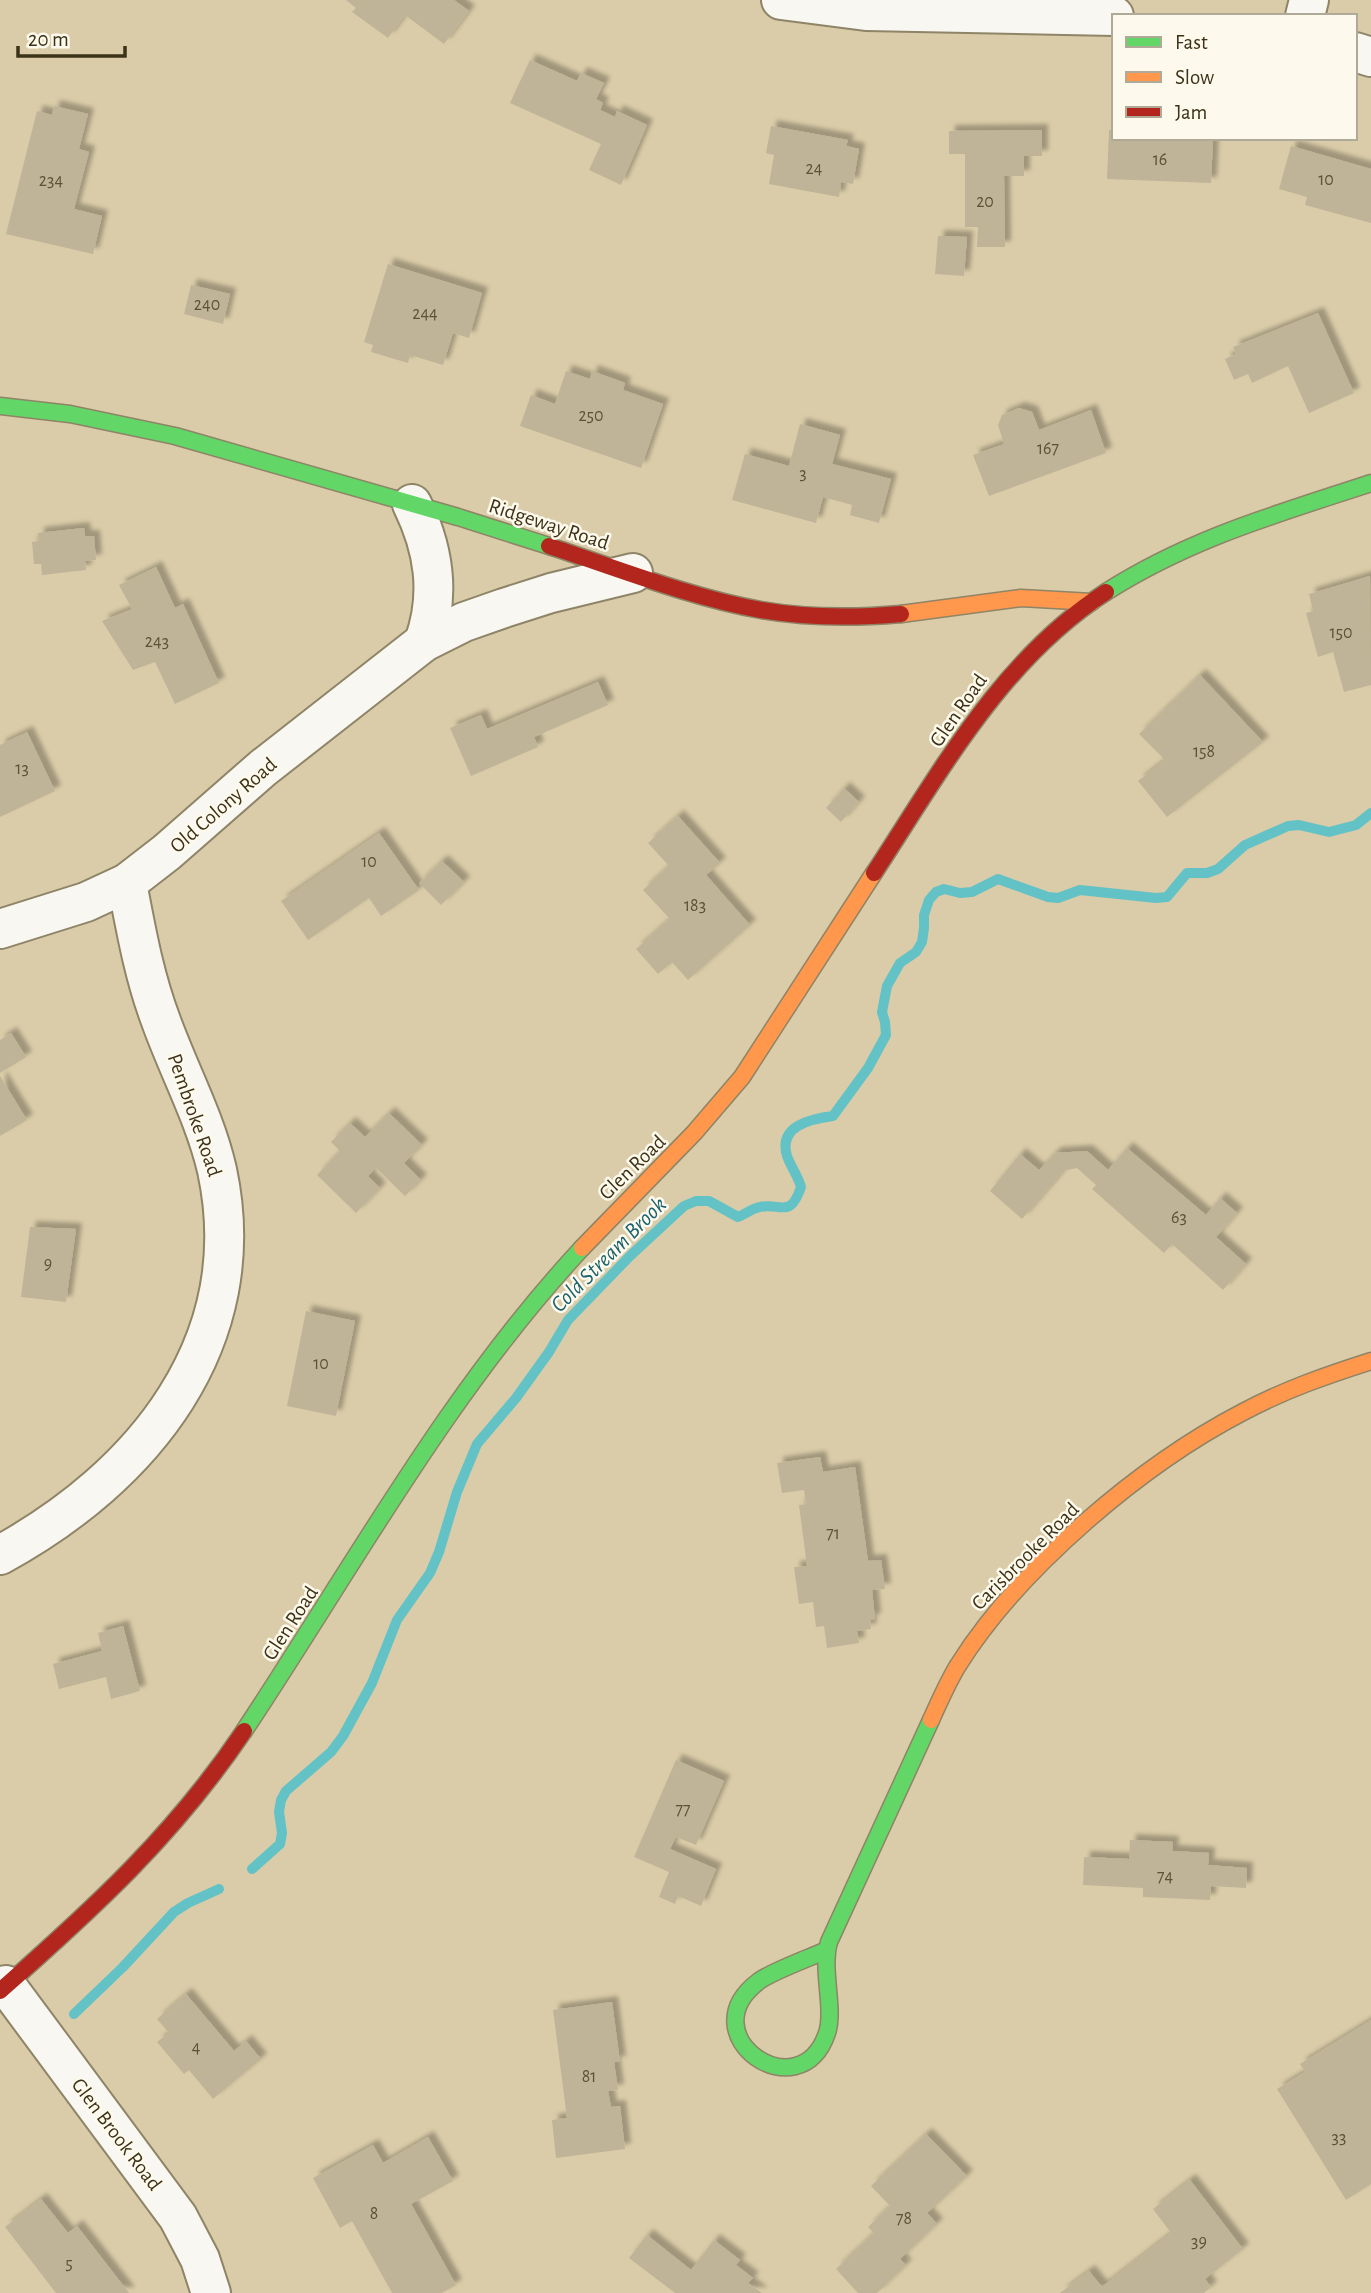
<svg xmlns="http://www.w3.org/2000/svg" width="1371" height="2293" font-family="'Alegreya Sans',sans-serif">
<defs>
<filter id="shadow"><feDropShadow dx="6" dy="-6" stdDeviation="2" flood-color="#0004"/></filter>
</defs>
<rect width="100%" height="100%" fill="#dacca8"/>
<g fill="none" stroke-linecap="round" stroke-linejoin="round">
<g stroke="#63c2c5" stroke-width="10">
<path d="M 252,1869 L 280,1844 L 282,1833 L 279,1812 L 281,1800 L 286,1791 L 331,1752 L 343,1736 L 372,1683 L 397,1620 L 430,1573 L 439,1552 L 457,1492 L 477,1444 L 516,1398 L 549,1352 L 568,1320 L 630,1256 L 684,1206 L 696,1201 L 709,1201 L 738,1217 C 745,1214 753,1208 760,1207 C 780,1202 790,1220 801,1187 C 798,1176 791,1167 787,1156 C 778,1126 810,1119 833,1116 L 868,1068 L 886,1035 L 885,1022 L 882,1012 L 887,986 L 900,963 L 916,952 L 922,942 L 924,928 L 924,915 L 929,900 L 936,892 L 944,889 L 960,893 L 972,892 L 998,879 L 1048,897 L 1058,898 L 1080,890 L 1156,898 L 1167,897 L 1187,873 L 1207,873 L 1218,869 L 1245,845 L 1288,826 L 1299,825 L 1329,832 L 1356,825 L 1371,813"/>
<polyline points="74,2014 123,1967 174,1912 188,1903 219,1889"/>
</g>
</g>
<g fill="#bfb498" filter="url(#shadow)">
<polygon points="346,0 454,0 469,11 444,44 405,15 388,38 352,12 356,8"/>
<polygon points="530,60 577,81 581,73 604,83 596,99 603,103 600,110 615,117 617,111 647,125 621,185 589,170 601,144 510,103"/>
<polygon points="54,106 88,114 79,149 89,152 74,209 102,216 93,254 6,234 37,111 52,115"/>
<polygon points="771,126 848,140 846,146 859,149 853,184 841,182 839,197 769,184 774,155 766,153"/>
<polygon points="1042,130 1042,156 1024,156 1024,176 1004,176 1005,247 977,247 978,227 965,227 965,154 949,154 949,131"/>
<polygon points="1109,130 1114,130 1114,138 1213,138 1211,183 1107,179"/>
<polygon points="1291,146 1371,169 1371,223 1305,205 1307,197 1279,189"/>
<polygon points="938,236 967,237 964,276 935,274"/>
<polygon points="388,264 482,293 469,338 453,333 443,365 410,355 408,363 371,352 373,345 364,342"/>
<polygon points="191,285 230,294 223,324 184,314"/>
<polygon points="1318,313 1354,393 1309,413 1288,366 1252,383 1248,374 1234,380 1225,359 1236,354 1233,347"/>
<polygon points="566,371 590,379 592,371 625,383 623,390 663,404 641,468 520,426 531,395 555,404"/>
<polygon points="1019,408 1032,412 1039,430 1091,410 1106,453 989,496 973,455 1004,444 998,425 1002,415"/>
<polygon points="800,424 840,435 832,464 891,479 879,523 850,515 852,505 823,497 816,523 732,500 745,454 789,466"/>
<polygon points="84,528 85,536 94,536 96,560 85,561 86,570 42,575 41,564 34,564 32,542 39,541 38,533"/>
<polygon points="156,567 175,608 183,604 219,683 175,704 155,662 133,670 102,621 132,609 119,585"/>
<polygon points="1370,576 1371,685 1344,692 1333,652 1318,657 1306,613 1313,611 1309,594"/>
<polygon points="1200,675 1263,742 1167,817 1138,781 1165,760 1139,734"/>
<polygon points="598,682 608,705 534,737 538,747 471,776 450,728 481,715 487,729"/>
<polygon points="27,732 55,791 0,817 0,745"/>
<polygon points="844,788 859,802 841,822 826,808"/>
<polygon points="678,816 720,863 706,875 750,925 688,980 672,962 658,974 636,949 670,919 643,890 669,866 648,843"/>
<polygon points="379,833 419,890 381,916 369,898 308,940 281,901"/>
<polygon points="442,861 464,882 441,905 419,883"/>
<polygon points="11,1033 26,1057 0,1073 0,1040"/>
<polygon points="0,1076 27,1120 0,1136"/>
<polygon points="389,1113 422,1145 404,1163 421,1180 405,1196 376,1168 368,1176 380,1188 356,1213 317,1175 340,1151 331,1142 350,1123 365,1137"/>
<polygon points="1127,1148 1206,1215 1220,1198 1237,1213 1216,1237 1246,1264 1223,1290 1172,1244 1164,1253 1092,1189 1096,1185 1077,1168 1063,1171 1022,1219 990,1191 1020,1154 1039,1170 1055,1153 1087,1151 1108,1170"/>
<polygon points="30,1227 76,1229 66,1302 21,1297"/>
<polygon points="306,1311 355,1321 336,1416 287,1406"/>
<polygon points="820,1457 823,1472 855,1467 868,1561 881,1560 885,1589 872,1590 875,1619 870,1620 871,1629 857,1631 859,1643 827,1648 824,1626 816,1627 813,1602 799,1604 794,1567 807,1566 799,1505 806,1504 804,1490 782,1493 777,1463"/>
<polygon points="123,1626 140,1691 111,1699 106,1677 59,1689 53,1664 102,1651 98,1633"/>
<polygon points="676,1760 724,1781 696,1845 676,1837 670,1849 716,1869 701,1906 678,1896 675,1904 659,1897 669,1872 634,1857"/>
<polygon points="1130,1840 1173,1842 1172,1851 1209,1853 1208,1865 1247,1868 1246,1888 1211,1886 1210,1900 1143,1897 1143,1888 1083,1885 1084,1857 1129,1859"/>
<polygon points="186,1994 234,2051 246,2041 261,2059 213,2099 189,2070 184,2074 157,2042 169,2033 157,2019"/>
<polygon points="612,2002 620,2062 614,2062 618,2090 608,2091 611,2107 620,2106 625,2149 556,2158 552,2120 567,2118 553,2010"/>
<polygon points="1371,2020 1371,2184 1346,2200 1277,2089 1305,2072 1300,2064"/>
<polygon points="926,2134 967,2176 927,2213 937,2224 900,2259 906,2265 877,2293 858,2293 836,2269 874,2233 868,2227 890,2206 871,2186"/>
<polygon points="428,2137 453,2181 411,2204 456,2285 442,2293 392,2293 352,2221 340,2228 313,2178 373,2145 383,2163"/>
<polygon points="1190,2180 1243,2249 1205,2279 1211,2287 1204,2293 1060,2293 1089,2271 1102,2287 1171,2233 1153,2209"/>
<polygon points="41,2199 68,2233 77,2226 129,2293 56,2293 5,2227"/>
<polygon points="647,2235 691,2270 714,2240 740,2260 736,2265 753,2278 748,2283 762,2293 675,2293 629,2258"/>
</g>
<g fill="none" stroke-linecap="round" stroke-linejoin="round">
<defs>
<g id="street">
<polyline points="781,0 866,11 1114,16"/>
<polyline points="1305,16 1309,0"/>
<polyline points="1355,52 1371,57"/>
<path d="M 412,504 C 434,549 441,594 424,642"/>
<polyline points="0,929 86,902 127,883 167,852 263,768 424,642 464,622 504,608 551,593 633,573"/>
<path d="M 0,1555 C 143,1477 254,1342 217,1170 C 205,1118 179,1071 161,1021 C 144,976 136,930 127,883"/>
<polyline points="6,1985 178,2217 200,2259 211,2293"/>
</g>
<g id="fast">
<polyline points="0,406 70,414 175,436 458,517 549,546"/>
<path d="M 1106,592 C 1191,538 1277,514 1371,483"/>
<path d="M 244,1731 C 353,1567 448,1392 582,1248"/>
<path d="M 827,1950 C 809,1958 773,1971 759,1981 C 687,2035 800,2113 827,2033 C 835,2009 821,1970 829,1942 L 931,1720"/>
</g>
<g id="slow">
<polyline points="901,614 1021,598 1092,602"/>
<polyline points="582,1248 694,1133 742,1077 874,873"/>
<path d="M 931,1720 C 939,1702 947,1684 957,1667 C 1018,1569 1141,1465 1243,1412 C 1284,1390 1327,1375 1371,1361"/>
</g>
<g id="jam">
<path d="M 549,546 C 616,568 692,598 761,610 C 807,618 854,618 901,614"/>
<path d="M 874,873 C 941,771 1001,660 1106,592"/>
<path d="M 0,1991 C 94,1908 174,1835 244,1731"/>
</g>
</defs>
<use href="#street" stroke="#8e8467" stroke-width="42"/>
<use href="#fast" stroke="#8e8467" stroke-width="19"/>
<use href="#slow" stroke="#8e8467" stroke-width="19"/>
<use href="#jam" stroke="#8e8467" stroke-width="19"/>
<use href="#street" stroke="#f9f7f2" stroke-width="38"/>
<use href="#fast" stroke="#63d668" stroke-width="16"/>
<use href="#slow" stroke="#ff974d" stroke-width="16"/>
<use href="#jam" stroke="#b3261e" stroke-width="16"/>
</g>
<g text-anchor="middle" stroke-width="5" stroke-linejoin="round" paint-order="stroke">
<g font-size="18" fill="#5c5237">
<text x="1160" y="165">16</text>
<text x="814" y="174">24</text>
<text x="1326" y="185">10</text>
<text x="51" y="186">234</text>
<text x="985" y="207">20</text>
<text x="207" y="310">240</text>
<text x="425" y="319">244</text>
<text x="591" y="421">250</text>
<text x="1048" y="454">167</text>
<text x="803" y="479">3</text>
<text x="1341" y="638">150</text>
<text x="157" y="647">243</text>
<text x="1204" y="757">158</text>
<text x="22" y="774">13</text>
<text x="369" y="867">10</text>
<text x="695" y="911">183</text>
<text x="1179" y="1223">63</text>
<text x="48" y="1269">9</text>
<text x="321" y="1369">10</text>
<text x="833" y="1539">71</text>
<text x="683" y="1815">77</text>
<text x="1165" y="1882">74</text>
<text x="196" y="2053">4</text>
<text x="589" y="2082">81</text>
<text x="1339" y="2143">33</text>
<text x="374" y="2219">8</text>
<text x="904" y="2224">78</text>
<text x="1199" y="2247">39</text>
<text x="69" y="2269">5</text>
</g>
<g font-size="21" fill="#3b3217" stroke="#fdf9ec">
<text transform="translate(549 524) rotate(18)" y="7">Ridgeway Road</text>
<text transform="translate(958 710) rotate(-55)" y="7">Glen Road</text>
<text transform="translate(223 805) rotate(-41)" y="7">Old Colony Road</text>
<text transform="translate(195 1115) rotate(71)" y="7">Pembroke Road</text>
<text transform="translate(632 1167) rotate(-44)" y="7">Glen Road</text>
<text transform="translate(1025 1556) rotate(-45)" y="7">Carisbrooke Road</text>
<text transform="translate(290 1623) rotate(-57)" y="7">Glen Road</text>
<text transform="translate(117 2134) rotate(53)" y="7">Glen Brook Road</text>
</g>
<g font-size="23" font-style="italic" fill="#19626d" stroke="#fdf9ec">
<text transform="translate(608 1254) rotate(-45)" y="8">Cold Stream Brook</text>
</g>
</g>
<rect x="1112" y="14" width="245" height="126" fill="#fdf9ec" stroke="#afa997" stroke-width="2"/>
<rect x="1126" y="37" width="35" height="10" fill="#63d668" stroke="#afa997" stroke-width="2"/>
<text x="1175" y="49" font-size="21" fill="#3b3217">Fast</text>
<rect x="1126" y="72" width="35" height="10" fill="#ff974d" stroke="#afa997" stroke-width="2"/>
<text x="1175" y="84" font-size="21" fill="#3b3217">Slow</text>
<rect x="1126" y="107" width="35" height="10" fill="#b3261e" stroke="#afa997" stroke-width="2"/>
<text x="1175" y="119" font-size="21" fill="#3b3217">Jam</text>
<path d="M18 46v10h107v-10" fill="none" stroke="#3b3217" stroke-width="3.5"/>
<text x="28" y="46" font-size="21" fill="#3b3217" stroke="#fdf9ec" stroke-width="5" paint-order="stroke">20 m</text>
</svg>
